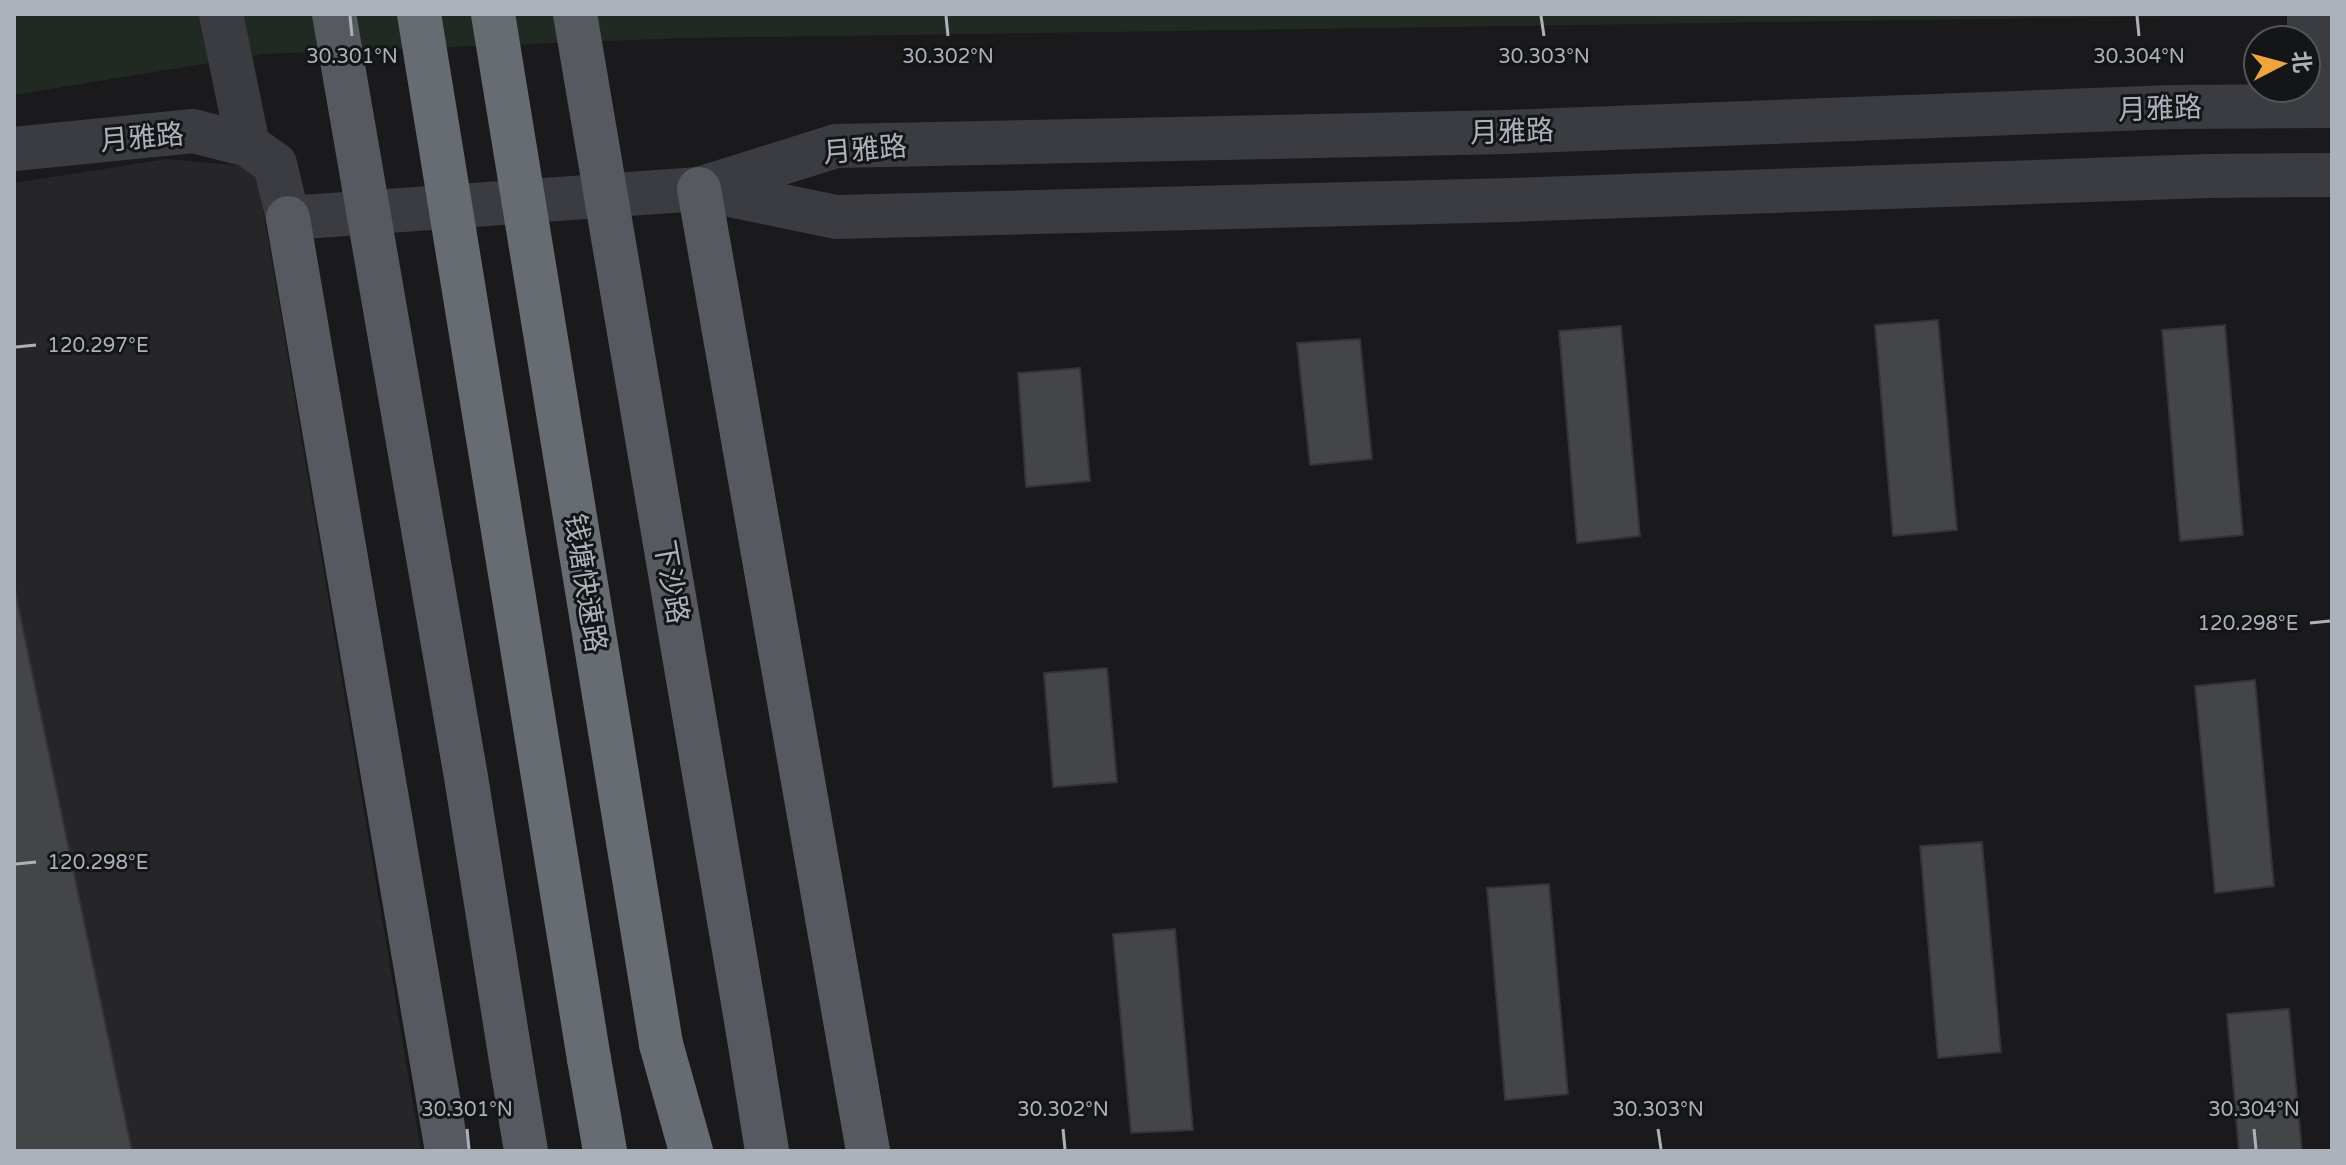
<svg xmlns="http://www.w3.org/2000/svg" width="2346" height="1165" font-family="'Varela Round','Noto Sans SC',sans-serif">
<rect width="100%" height="100%" fill="#1a1a1c"/>
<polygon fill="#262629" points="167,159 256,167 421,1151 14,1151 14,183"/>
<polygon fill="#212a22" points="14,14 2328,14 687,38 263,54 14,95"/>
<g fill="#444549" stroke="#343438" stroke-width="2">
<polygon points="1938,320 1957,530 1893,536 1875,325"/>
<polygon points="2225,325 2243,535 2180,541 2162,330"/>
<polygon points="1621,326 1640,536 1577,543 1559,331"/>
<polygon points="1360,339 1372,459 1310,465 1297,343"/>
<polygon points="1080,368 1090,481 1026,487 1018,373"/>
<polygon points="14,586 132,1151 14,1151"/>
<polygon points="1107,668 1117,782 1053,787 1044,673"/>
<polygon points="2255,680 2274,886 2215,893 2195,686"/>
<polygon points="1982,842 2001,1052 1938,1058 1920,846"/>
<polygon points="1549,884 1568,1094 1505,1100 1487,888"/>
<polygon points="1175,929 1193,1130 1131,1133 1113,934"/>
<polygon points="2289,1009 2302,1151 2239,1151 2227,1014"/>
</g>
<g fill="none" stroke-linecap="round" stroke-linejoin="round">
<g stroke="#3b3c41" stroke-width="44">
<polyline points="221,14 248,145"/>
<polyline points="2308,106 2309,14"/>
<polyline points="14,149 193,131 248,145 275,164 288,218 699,189 836,146 1506,132 2173,107 2332,106"/>
<polyline points="701,189 836,217 1511,200 2208,176 2332,175"/>
</g>
<g stroke="#575960" stroke-width="44">
<polyline points="699,189 868,1151"/>
<polyline points="288,218 447,1151"/>
<polyline points="748,1032 767,1151"/>
<polyline points="513,1073 526,1151"/>
</g>
<g stroke="#676b72" stroke-width="44">
<polyline points="661,1044 691,1151"/>
<polyline points="589,1059 605,1151"/>
</g>
<g stroke="#575960" stroke-width="44">
<polyline points="334,14 466,777 513,1073"/>
<polyline points="575,14 748,1032"/>
</g>
<g stroke="#676b72" stroke-width="44">
<polyline points="419,14 589,1059"/>
<polyline points="493,14 661,1044"/>
</g>
</g>
<path fill="none" stroke="#acb2bb" stroke-width="3" d="M 350,16 L 352,36M 946,16 L 948,36M 1541,16 L 1544,36M 2137,16 L 2139,36M 16,347 L 36,345M 2310,623 L 2330,621M 16,864 L 36,862M 467,1129 L 469,1149M 1063,1129 L 1065,1149M 1658,1129 L 1661,1149M 2254,1129 L 2256,1149"/>
<g text-anchor="middle" stroke-width="6" stroke-linejoin="round" paint-order="stroke">
<g font-size="28" fill="#acb2bb" stroke="#141517">
<text transform="translate(2160 108) rotate(-2)" y="10">月雅路</text>
<text transform="translate(1512 131) rotate(-2)" y="10">月雅路</text>
<text transform="translate(142 137) rotate(-5)" y="10">月雅路</text>
<text transform="translate(865 149) rotate(-5)" y="10">月雅路</text>
<text transform="translate(672 582) rotate(80)" y="10">下沙路</text>
<text transform="translate(586 583) rotate(81)" y="10">钱塘快速路</text>
</g>
</g>
<g font-size="20" text-anchor="middle" fill="#acb2bb" stroke="#141517" stroke-width="6" stroke-linejoin="round" paint-order="stroke">
<text x="352" y="63">30.301°N</text>
<text x="948" y="63">30.302°N</text>
<text x="1544" y="63">30.303°N</text>
<text x="2139" y="63">30.304°N</text>
<text x="98" y="352">120.297°E</text>
<text x="2248" y="630">120.298°E</text>
<text x="98" y="869">120.298°E</text>
<text x="467" y="1116">30.301°N</text>
<text x="1063" y="1116">30.302°N</text>
<text x="1658" y="1116">30.303°N</text>
<text x="2254" y="1116">30.304°N</text>
</g>
<rect width="2346" height="1165" fill="none" stroke="#acb2bb" stroke-width="32"/>
<g transform="translate(2282 64) rotate(84)"><circle r="38" fill="#141517" stroke="#515459" stroke-width="2"/>
<path d="M0-6L14 30L0 20L-14 30Z" fill="#f0a43d"/>
<text y="-12" font-size="22" font-weight="bold" text-anchor="middle" fill="#acb2bb">北</text>
</g>
</svg>
